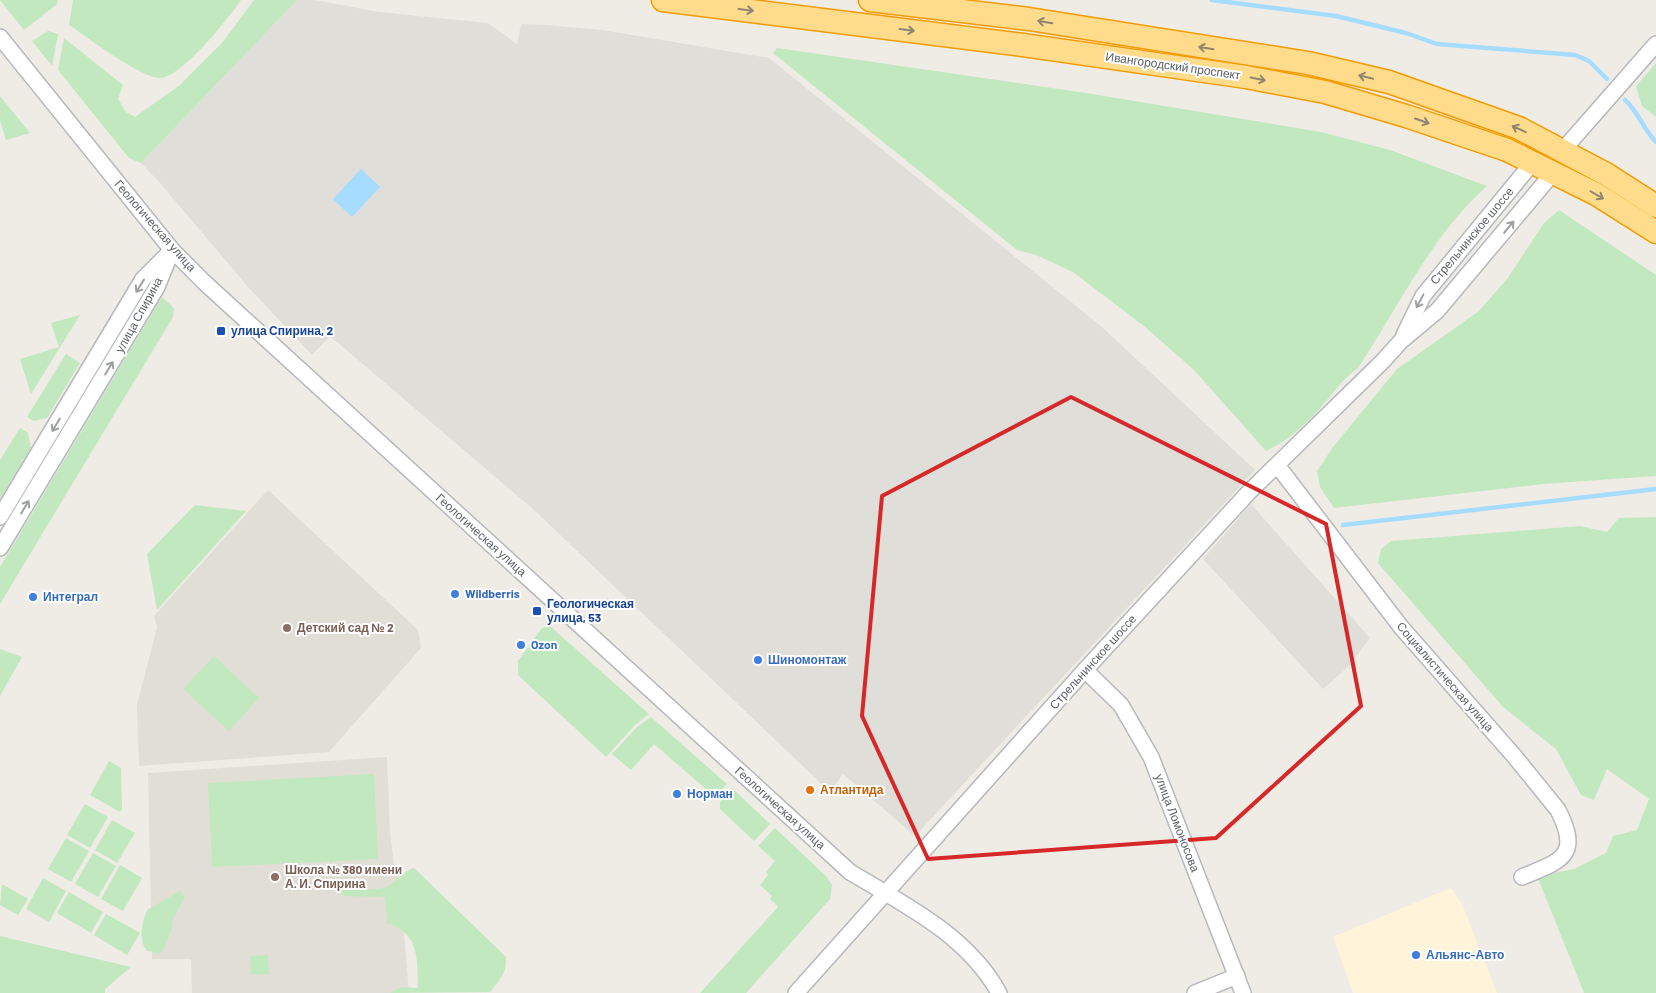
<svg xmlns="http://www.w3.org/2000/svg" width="1656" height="993" font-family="Barlow,sans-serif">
<rect width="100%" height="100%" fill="#efece5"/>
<polygon fill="#fff4da" points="1451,888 1462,904 1497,993 1353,993 1333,937"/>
<g fill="#e0ded9">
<polygon points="297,0 315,0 379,12 488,23 517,44 521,24 547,25 602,30 769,58 1102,327 1255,470 915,836 843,774 830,792 533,509 330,336 312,355 249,288 160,183 141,163"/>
<polygon points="1251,504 1370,638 1349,666 1323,689 1203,559"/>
</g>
<g fill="#e1ded5">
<polygon points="268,490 418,630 421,648 329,752 139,766 137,705 157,627 154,616"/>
<polygon points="387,757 390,832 395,873 399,874 409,993 192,993 191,959 152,959 148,773"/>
</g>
<g fill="#c2e8c0">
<polygon points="0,0 58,0 57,4 24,30"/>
<path d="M 73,0 L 241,0 C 229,18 183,75 162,78 C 143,80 87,37 69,25 Z"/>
<polygon points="254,0 297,0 141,163 129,158 58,70 64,38 123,85 118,99 126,112 135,117 180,85 222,43"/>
<polygon points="48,31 58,34 52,66 32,41"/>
<path d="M 777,48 L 1086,93 L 1321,132 L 1390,150 L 1487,186 C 1431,236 1399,306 1358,368 C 1339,381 1329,400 1313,416 C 1299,430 1284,443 1266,451 L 1194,370 L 1145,327 L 1073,272 L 1036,255 L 1017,250 L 773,53 Z"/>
<polygon points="1656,63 1656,117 1642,106 1636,86"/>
<polygon points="0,96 30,133 6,140 0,120"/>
<polygon points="1559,210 1656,275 1656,476 1543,484 1334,508 1320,487 1317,471 1333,447 1397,369 1479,311 1507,279 1544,223"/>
<polygon points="162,297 174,308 173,317 0,604 0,567"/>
<polygon points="80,315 31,394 20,359 59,347 51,323"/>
<polygon points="66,354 80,363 47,418 34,421 27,417"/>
<polygon points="20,428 28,433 31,448 0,499 0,460"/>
<polygon points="195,505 246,511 157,610 147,554"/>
<polygon points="1656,517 1656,993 1584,993 1537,876 1574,869 1606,853 1613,836 1637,830 1649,799 1607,769 1594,800 1581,795 1556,749 1503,707 1378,563 1381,549 1391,541 1580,526 1607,532 1619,518"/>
<polygon points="545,627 551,627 649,714 635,725 606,757 518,675 518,661 541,629"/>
<polygon points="0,649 22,657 0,696"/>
<polygon points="214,656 259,698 229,731 183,689"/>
<polygon points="651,717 727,784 715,797 654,744 631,770 612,754 637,727"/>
<polygon points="109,761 121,768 122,809 120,812 90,795"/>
<polygon points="374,774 378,859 212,867 208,783"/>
<polygon points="732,788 770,824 754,841 720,809 720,802"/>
<polygon points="85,804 108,817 90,848 67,835"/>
<polygon points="112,820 135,833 117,863 95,850"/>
<polygon points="775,828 827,877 832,885 830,899 746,993 700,993 778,907 770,899 772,896 760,885 768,875 766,872 775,861 758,846"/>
<polygon points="66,838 89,851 71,882 48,869"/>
<polygon points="93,853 116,866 98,897 75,884"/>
<polygon points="120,865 142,878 123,911 101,899"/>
<path d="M 414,868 L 506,957 C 507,973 500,980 490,992 L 390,993 L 402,987 L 418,988 C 417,958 420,934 387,923 L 385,897 L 344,896 L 339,889 C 354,886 372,892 386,887 C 398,882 402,871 414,868 Z"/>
<polygon points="43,878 66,891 49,922 26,909"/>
<polygon points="2,884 28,899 18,915 0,905"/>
<path d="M 180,891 L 185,897 L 172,921 L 171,931 L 163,951 L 159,953 L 147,951 C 138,939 142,923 147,910 Z"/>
<polygon points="69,892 103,912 91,933 57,913"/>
<polygon points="106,914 140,933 127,955 94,935"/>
<polygon points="0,936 131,967 105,989 105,993 0,993"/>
<polygon points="268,955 269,974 251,975 250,956"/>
</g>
<polygon fill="#a5dcff" points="361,169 380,187 352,217 333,199"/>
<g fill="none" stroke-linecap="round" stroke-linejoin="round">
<g stroke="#a5dcff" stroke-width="4.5">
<polyline points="1212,0 1336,16 1406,33 1437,44 1575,55 1589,61 1607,79"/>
<path d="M 1625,100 C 1638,111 1643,129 1656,142"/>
<polyline points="1343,525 1656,489"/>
</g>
<defs>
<g id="minor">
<path d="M 0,37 L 172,250 L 205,283 L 850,872 C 905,905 967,935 999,993"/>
<polyline points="1563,150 1656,44"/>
<polyline points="1404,335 1423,296 1533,162"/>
<path d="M 1277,465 L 1401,627 L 1515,757 L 1558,810 C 1582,857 1560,861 1522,877"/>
<polyline points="0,517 143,279 168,254"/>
<polyline points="0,548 157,287 172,250"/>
<polyline points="1085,670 1121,705 1151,757 1243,993"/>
<polyline points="796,993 1085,670 1249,492 1383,361 1401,341 1437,311 1553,173"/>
<polyline points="1195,993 1237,976"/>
</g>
<g id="highway">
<polyline points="663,0 1023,45 1246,77 1325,92 1406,116 1507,150 1596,194 1656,232"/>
<polyline points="870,0 1029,19 1308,63 1389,82 1519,128 1606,174 1656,206"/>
</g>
</defs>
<use href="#minor" stroke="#b5b8bc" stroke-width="18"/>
<use href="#highway" stroke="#f49b00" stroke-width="25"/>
<use href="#minor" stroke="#fff" stroke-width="15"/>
<use href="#highway" stroke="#ffdc8c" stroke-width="22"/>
</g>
<defs><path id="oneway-shaft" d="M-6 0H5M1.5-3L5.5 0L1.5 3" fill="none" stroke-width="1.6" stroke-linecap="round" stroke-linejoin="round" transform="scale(1.25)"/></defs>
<g stroke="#8d8671">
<use href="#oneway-shaft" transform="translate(746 10) rotate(7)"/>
<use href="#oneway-shaft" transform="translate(1045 22) rotate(-171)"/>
<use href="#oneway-shaft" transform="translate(907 30) rotate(7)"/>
<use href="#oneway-shaft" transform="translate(1206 48) rotate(-171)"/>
<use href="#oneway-shaft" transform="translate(1366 77) rotate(-167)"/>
<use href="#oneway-shaft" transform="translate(1258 79) rotate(11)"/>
<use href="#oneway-shaft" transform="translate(1422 121) rotate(19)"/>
<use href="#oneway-shaft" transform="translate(1519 129) rotate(-156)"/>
<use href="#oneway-shaft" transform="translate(1597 195) rotate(30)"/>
</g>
<g stroke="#9da0a3">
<use href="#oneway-shaft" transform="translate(1509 227) rotate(-50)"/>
<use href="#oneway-shaft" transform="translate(140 286) rotate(122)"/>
<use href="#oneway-shaft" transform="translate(1420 301) rotate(118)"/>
<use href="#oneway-shaft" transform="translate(109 368) rotate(-59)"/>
<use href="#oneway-shaft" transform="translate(56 425) rotate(121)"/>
<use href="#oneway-shaft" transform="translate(25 507) rotate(-59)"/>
</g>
<path fill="none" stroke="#d62828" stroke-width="4" stroke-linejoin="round" d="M 1071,397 L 1326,524 L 1361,706 L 1216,838 L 928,859 L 862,716 L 882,496 Z"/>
<g fill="#1a4fb4" stroke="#fff" stroke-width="2">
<rect x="216" y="326" width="10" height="10" rx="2.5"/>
<rect x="532" y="606" width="10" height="10" rx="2.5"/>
</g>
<g fill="#3f7fe0" stroke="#fff" stroke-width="2">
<circle cx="455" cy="594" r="5"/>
<circle cx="33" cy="597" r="5"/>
<circle cx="521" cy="645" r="5"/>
<circle cx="758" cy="660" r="5"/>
<circle cx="677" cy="794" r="5"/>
<circle cx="1416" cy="955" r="5"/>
</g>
<g fill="#8d6e63" stroke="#fff" stroke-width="2">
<circle cx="287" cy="628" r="5"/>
<circle cx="275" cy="877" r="5"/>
</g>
<circle fill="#e8710a" stroke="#fff" stroke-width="2" cx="810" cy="790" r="5"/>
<g text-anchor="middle" stroke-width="4" stroke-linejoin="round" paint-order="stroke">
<g font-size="12" fill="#5c6166" stroke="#fff">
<text transform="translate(1173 66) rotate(8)" y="4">Ивангородский проспект</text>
<text transform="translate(155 226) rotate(49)" y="4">Геологическая улица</text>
<text transform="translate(1472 236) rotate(-50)" y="4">Стрельнинское шоссе</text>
<text transform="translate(139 315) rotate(-61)" y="4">улица Спирина</text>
<text transform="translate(481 535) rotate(42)" y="4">Геологическая улица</text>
<text transform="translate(1093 662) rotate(-48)" y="4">Стрельнинское шоссе</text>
<text transform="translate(1445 677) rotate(49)" y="4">Социалистическая улица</text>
<text transform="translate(780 808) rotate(42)" y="4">Геологическая улица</text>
<text transform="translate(1177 823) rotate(69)" y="4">улица Ломоносова</text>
</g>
<g font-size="12" font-weight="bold" fill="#164399" stroke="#fff" text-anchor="start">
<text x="231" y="335">улица Спирина, 2</text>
<text x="547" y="608">Геологическая<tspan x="547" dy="14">улица, 53</tspan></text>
</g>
<g font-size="12" font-weight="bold" fill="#366cbe" stroke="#fff" text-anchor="start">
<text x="465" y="598">Wildberris</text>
<text x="43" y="601">Интеграл</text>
<text x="531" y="649">Ozon</text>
<text x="768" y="664">Шиномонтаж</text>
<text x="687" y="798">Норман</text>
<text x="1426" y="959">Альянс-Авто</text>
</g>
<g font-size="12" font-weight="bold" fill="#785e54" stroke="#fff" text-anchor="start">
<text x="297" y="632">Детский сад № 2</text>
<text x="285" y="874">Школа № 380 имени<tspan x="285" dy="14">А. И. Спирина</tspan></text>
</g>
<g font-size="12" font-weight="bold" fill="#c56008" stroke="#fff" text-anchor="start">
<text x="820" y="794">Атлантида</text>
</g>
</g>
</svg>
